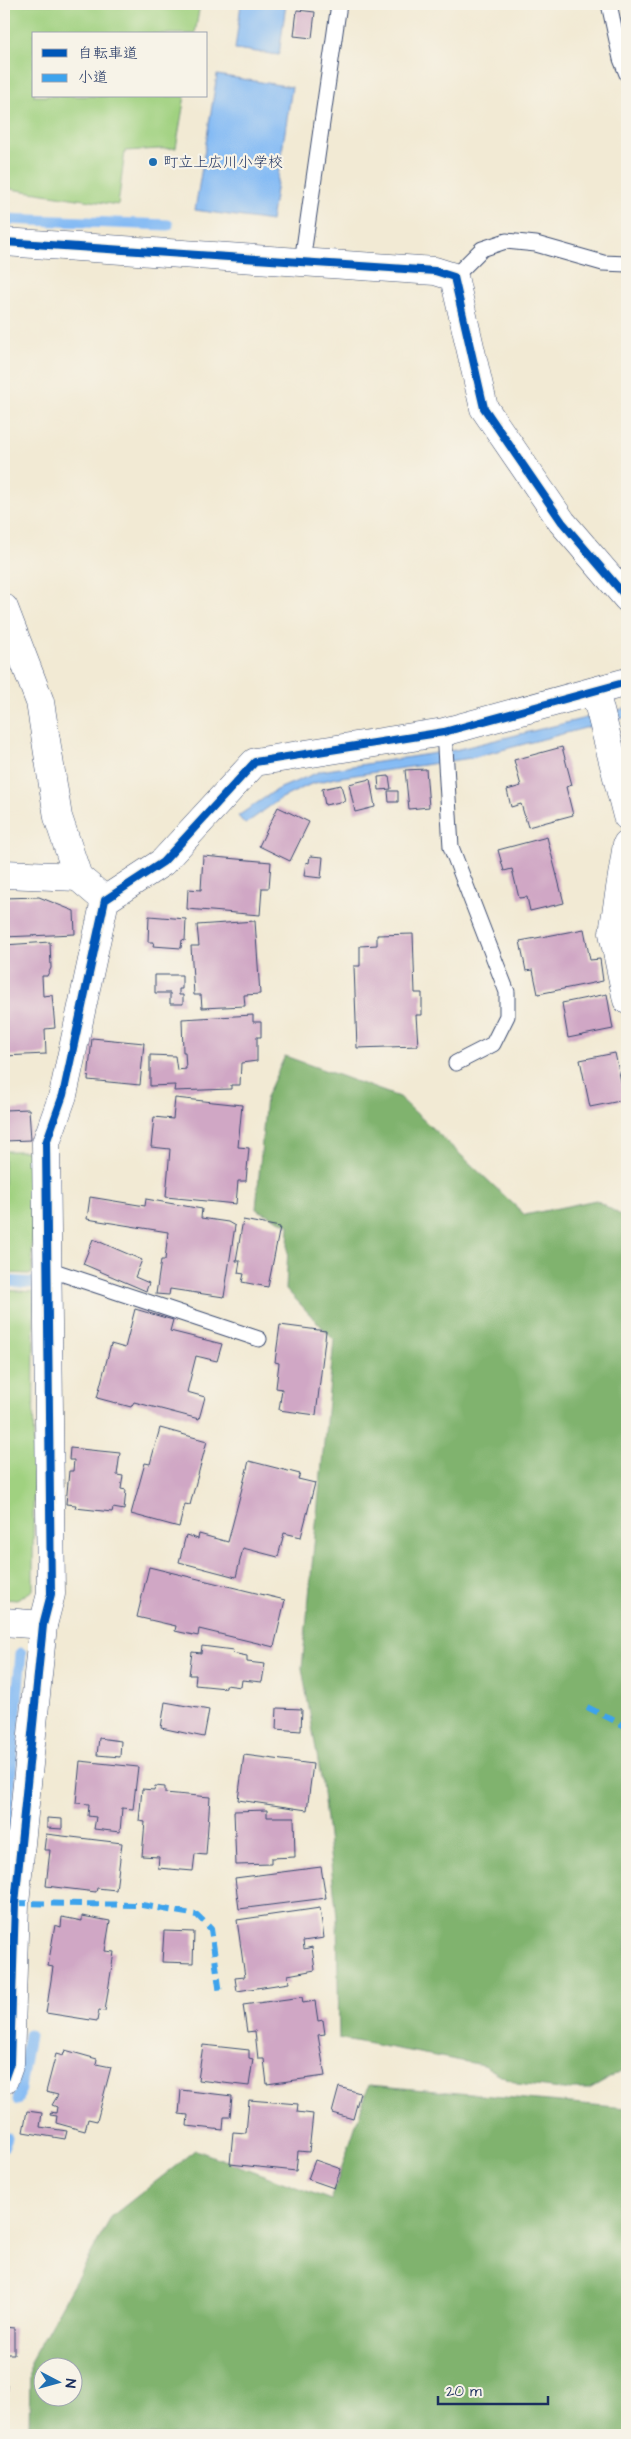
<svg xmlns="http://www.w3.org/2000/svg" width="631" height="2439" font-family="'Architects Daughter','Klee One',sans-serif">
<rect width="100%" height="100%" fill="#f7f3e8"/>
<filter id="ink" filterUnits="userSpaceOnUse"><feTurbulence type="fractalNoise" baseFrequency=".02" numOctaves="2"/><feDisplacementMap in="SourceGraphic" scale="10" xChannelSelector="R" yChannelSelector="G"/><feConvolveMatrix kernelMatrix="1 2 1 2 8 2 1 2 1" color-interpolation-filters="sRGB"/></filter>
<filter id="wash" filterUnits="userSpaceOnUse"><feTurbulence type="fractalNoise" baseFrequency=".0096" numOctaves="4" result="noise"/><feDisplacementMap in="SourceGraphic" scale="20" xChannelSelector="R" yChannelSelector="G"/><feGaussianBlur stdDeviation="1.12" result="paint"/><feColorMatrix in="noise" values="0 0 0 0 0 0 0 0 0 0 0 0 0 0 0 0 0 1.4 0 .05"/><feComposite in="paint" operator="in"/></filter>
<g filter="url(#wash)">
<rect width="100%" height="100%" fill="#f2ead4"/>
<g fill="#a0d180" stroke="#5e806f">
<polygon points="4,4 200,4 195,34 34,34 34,96 185,96 176,148 125,151 118,205 4,188"/>
<polygon points="4,1151 33,1151 32,1274 4,1273"/>
<polygon points="4,1290 34,1292 33,1590 17,1600 4,1599"/>
</g>
<g fill="#80b36e" stroke="#4e7166" fill-rule="evenodd">
<polygon points="285,1056 399,1097 525,1215 596,1200 627,1219 627,2057 621,2071 589,2089 561,2089 517,2084 483,2065 339,2038 337,1917 322,1784 302,1668 334,1340 286,1289 289,1225 256,1209 266,1097"/>
<path d="M 369,2085 L 627,2108 L 627,2435 L 29,2435 L 30,2362 L 112,2216 L 196,2150 L 331,2200 ZM 42,2366 L 72,2366 L 72,2396 L 42,2396 Z"/>
</g>
<g fill="#85bbf4" stroke="#5075a9">
<polygon points="241,4 286,4 279,55 235,49"/>
<polygon points="217,75 292,87 271,221 195,210"/>
<polygon points="627,708 627,717 471,758 335,778 311,784 280,799 245,824 238,816 276,790 321,771 455,750"/>
</g>
<g fill="none" stroke-linecap="round" stroke-linejoin="round">
<g stroke="#85bbf4" stroke-width="11">
<polyline points="4,219 168,225"/>
<polyline points="4,1281 33,1283"/>
<polyline points="4,1853 21,1653"/>
<polyline points="18,2100 29,2035"/>
<polyline points="4,2146 7,2138"/>
</g>
</g>
<g id="blocks">
<g fill="#d0a7c5">
<polygon points="297,10 315,12 312,38 294,36"/>
<polygon points="562,747 572,785 566,787 573,815 528,827 521,804 511,807 507,790 521,786 514,760"/>
<polygon points="426,769 429,807 409,809 405,770"/>
<polygon points="389,776 391,789 379,790 378,777"/>
<polygon points="370,779 375,807 355,812 349,784"/>
<polygon points="341,785 345,801 325,805 322,789"/>
<polygon points="388,791 398,791 398,802 389,802"/>
<polygon points="278,807 309,822 290,861 259,846"/>
<polygon points="547,837 564,903 530,911 527,897 519,898 512,869 504,871 498,850"/>
<polygon points="203,856 271,862 269,888 262,888 260,915 187,909 188,889 201,890"/>
<polygon points="310,856 323,857 321,878 304,876 306,862 309,863"/>
<polygon points="39,897 74,911 75,934 4,937 4,898"/>
<polygon points="149,916 186,919 185,941 182,940 181,948 153,946 154,942 148,942"/>
<polygon points="255,921 260,994 244,995 245,1006 202,1008 201,995 194,995 191,946 199,946 197,925"/>
<polygon points="584,929 590,960 600,959 603,981 538,994 533,970 526,971 520,941"/>
<polygon points="413,934 415,993 422,993 422,1015 416,1015 418,1046 357,1048 354,966 360,966 360,946 377,945 377,935"/>
<polygon points="50,942 51,968 47,976 42,976 43,996 52,995 55,1028 45,1029 46,1054 4,1056 4,945"/>
<polygon points="155,975 182,975 182,989 179,989 179,995 183,995 183,1004 170,1004 170,993 155,993"/>
<polygon points="607,994 613,1029 568,1038 562,1003"/>
<polygon points="253,1015 253,1022 261,1022 261,1037 257,1037 257,1061 241,1063 240,1085 231,1085 231,1089 174,1091 175,1085 150,1086 150,1055 175,1056 177,1070 186,1069 185,1052 183,1052 182,1019"/>
<polygon points="92,1038 144,1043 140,1085 88,1080"/>
<polygon points="615,1053 625,1100 590,1107 580,1060"/>
<polygon points="175,1098 242,1105 238,1147 249,1148 246,1181 238,1181 236,1204 166,1197 170,1149 151,1147 154,1117 173,1119"/>
<polygon points="29,1109 31,1140 4,1141 4,1110"/>
<polygon points="90,1197 145,1206 146,1199 202,1209 201,1218 228,1222 235,1226 224,1297 170,1289 169,1295 156,1294 161,1260 165,1260 168,1232 87,1219"/>
<polygon points="243,1220 280,1227 268,1287 242,1282 244,1274 238,1273 240,1261 236,1261"/>
<polygon points="93,1239 142,1260 135,1277 149,1283 146,1291 83,1264"/>
<polygon points="135,1309 173,1320 170,1331 222,1344 217,1361 196,1356 187,1392 205,1397 199,1419 134,1402 131,1407 97,1398 111,1344 125,1348"/>
<polygon points="280,1325 326,1331 316,1415 279,1410 282,1389 276,1388 279,1363 275,1362"/>
<polygon points="160,1428 207,1441 190,1505 185,1504 179,1527 131,1514 145,1463 150,1464"/>
<polygon points="70,1448 120,1453 117,1475 123,1476 121,1489 126,1490 124,1510 113,1508 112,1512 75,1508 76,1505 66,1504 69,1471 73,1471 74,1460 69,1460"/>
<polygon points="249,1461 300,1474 298,1479 315,1483 301,1537 284,1533 278,1557 243,1548 236,1577 179,1562 186,1535 198,1539 199,1534 228,1542"/>
<polygon points="149,1567 285,1600 274,1647 199,1629 198,1636 175,1631 176,1626 137,1617"/>
<polygon points="202,1646 233,1650 232,1653 247,1656 247,1662 265,1664 262,1682 242,1680 241,1687 226,1685 226,1688 195,1685 196,1675 189,1675 192,1652 201,1653"/>
<polygon points="165,1702 209,1710 204,1737 161,1728"/>
<polygon points="277,1708 302,1709 301,1731 276,1729"/>
<polygon points="99,1738 121,1741 120,1757 97,1755"/>
<polygon points="244,1755 313,1764 307,1810 238,1800"/>
<polygon points="80,1761 138,1767 133,1809 122,1808 120,1832 94,1829 96,1817 88,1816 89,1804 76,1803"/>
<polygon points="155,1786 165,1787 165,1793 210,1797 206,1855 195,1854 193,1871 158,1868 159,1857 142,1856 145,1822 139,1821 142,1789 154,1790"/>
<polygon points="267,1810 267,1817 294,1817 295,1857 271,1858 271,1864 236,1865 234,1811"/>
<polygon points="47,1818 62,1819 62,1829 47,1828"/>
<polygon points="46,1834 122,1843 116,1890 97,1888 96,1892 46,1886 50,1850 44,1850"/>
<polygon points="321,1867 326,1898 239,1909 235,1878"/>
<polygon points="320,1908 324,1938 303,1941 304,1949 312,1947 315,1970 288,1975 289,1983 237,1991 235,1978 245,1977 237,1920"/>
<polygon points="82,1916 110,1921 105,1951 114,1952 105,2011 99,2010 97,2021 46,2013 53,1967 48,1966 55,1925 61,1927 62,1917 82,1921"/>
<polygon points="164,1931 194,1932 193,1963 162,1962"/>
<polygon points="302,1997 303,2003 315,2001 318,2021 323,2020 325,2034 318,2035 325,2076 267,2084 264,2059 258,2059 255,2031 247,2032 243,2005"/>
<polygon points="203,2045 249,2050 249,2058 253,2059 249,2086 198,2080"/>
<polygon points="65,2050 97,2059 96,2064 111,2067 97,2121 88,2119 85,2131 56,2123 57,2116 50,2115 51,2112 56,2113 57,2107 52,2105 58,2095 46,2092 56,2054 63,2056"/>
<polygon points="339,2087 360,2093 353,2119 332,2113"/>
<polygon points="181,2090 232,2096 230,2117 224,2117 223,2130 187,2126 188,2115 179,2114"/>
<polygon points="249,2100 298,2104 297,2112 313,2114 309,2152 298,2151 296,2171 230,2164 233,2132 246,2133"/>
<polygon points="27,2111 42,2113 40,2127 67,2131 65,2139 23,2132"/>
<polygon points="315,2160 341,2169 334,2188 308,2179"/>
<polygon points="4,2327 14,2328 14,2354 4,2354"/>
<polygon points="4,2383 7,2384 5,2417 4,2417"/>
</g>
</g>
</g>
<g filter="url(#ink)">
<use href="#blocks" fill-opacity="0" stroke="#3b4b70" stroke-width="1"/>
<g fill="none" stroke-linecap="round" stroke-linejoin="round">
<defs>
<g id="lane">
<polyline points="609,4 621,59 627,74"/>
<polyline points="302,262 339,4"/>
<polyline points="454,277 482,249 506,241 536,244 603,263 627,264"/>
<polyline points="444,732 451,847 507,992 507,1016 493,1044 456,1063"/>
<polyline points="48,1269 259,1339"/>
</g>
<g id="street">
<polyline points="4,242 435,271 454,277 484,408 562,522 627,598"/>
<polyline points="4,608 40,702 58,817 78,877 105,900"/>
<polyline points="595,691 627,816"/>
<polyline points="627,844 613,933 627,1000"/>
<polyline points="4,874 78,877"/>
<polyline points="4,1622 43,1625"/>
<polyline points="4,2080 10,2063 15,1903 43,1625 51,1594 46,1143 63,1095 105,900 163,862 255,762 444,732 627,682"/>
</g>
</defs>
<use href="#lane" stroke="#3b4b70" stroke-width="17"/>
<use href="#street" stroke="#3b4b70" stroke-width="29"/>
<use href="#lane" stroke="#fff" stroke-width="15"/>
<use href="#street" stroke="#fff" stroke-width="28"/>
<g stroke="#3da3ed" stroke-width="6" stroke-dasharray="12 6" stroke-linecap="butt">
<polyline points="587,1707 627,1727"/>
<polyline points="15,1903 142,1905 197,1915 211,1929 220,1994"/>
</g>
<defs>
<g id="cycleway">
<polyline points="4,242 435,271 454,277 484,408 562,522 627,598"/>
<polyline points="4,2080 10,2063 15,1903 43,1625 51,1594 46,1143 63,1095 105,900 163,862 255,762 444,732 627,682"/>
</g>
</defs>
<use href="#cycleway" stroke="#f7f3e8" stroke-width="11"/>
<use href="#cycleway" stroke="#0057b8" stroke-width="8"/>
</g>
</g>
<circle fill="#1f6fb2" stroke="#f7f3e8" stroke-width="2" cx="153" cy="162" r="5"/>
<g text-anchor="middle" stroke-width="4.5" stroke-linejoin="round" paint-order="stroke">
<g font-size="15" fill="#1b2f5e" stroke="#f7f3e8" text-anchor="start">
<text x="163" y="167">町立上広川小学校</text>
</g>
</g>
<rect width="631" height="2439" fill="none" stroke="#f7f3e8" stroke-width="20"/>
<rect x="32" y="32" width="175" height="65" fill="#f7f3e8" stroke="#9fa5b1"/>
<rect x="42" y="49" width="25" height="8" fill="#0057b8" stroke="#9fa5b1"/>
<text x="78" y="58" font-size="15" fill="#1b2f5e">自転車道</text>
<rect x="42" y="74" width="25" height="8" fill="#3da3ed" stroke="#9fa5b1"/>
<text x="78" y="82" font-size="15" fill="#1b2f5e">小道</text>
<g transform="translate(58 2382) rotate(96)"><circle r="24" fill="#f7f3e8" stroke="#9fa5b1"/>
<path d="M0-4L9 19L0 12L-9 19Z" fill="#1f6fb2"/>
<text y="-8" font-size="14" font-weight="bold" text-anchor="middle" fill="#1b2f5e">N</text>
</g>
<path d="M438 2396v8h110v-8" fill="none" stroke="#1b2f5e" stroke-width="2.5"/>
<text x="446" y="2396" font-size="15" fill="#1b2f5e" stroke="#f7f3e8" stroke-width="4" paint-order="stroke">20 m</text>
</svg>
